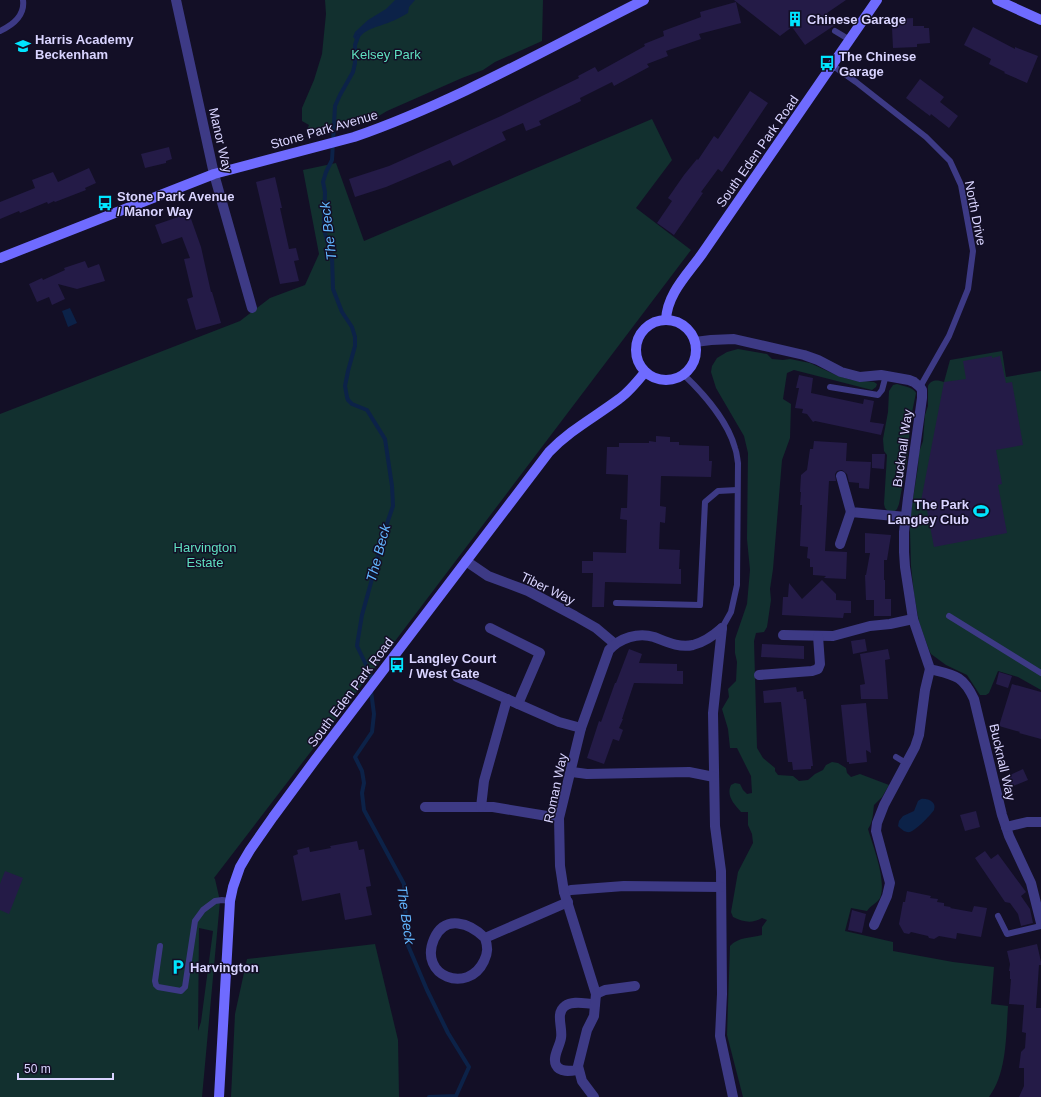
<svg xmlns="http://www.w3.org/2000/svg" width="1041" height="1097" font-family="Helvetica,sans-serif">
<rect width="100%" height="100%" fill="#130f26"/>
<g fill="#12302f" fill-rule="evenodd">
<polygon points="325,0 543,0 542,41 495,62 483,70 462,78 387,111 367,123 327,131 321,130 306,133 309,125 302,121 302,108 314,80 322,54 326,14"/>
<path d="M 652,119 L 672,160 L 636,208 L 691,250 L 355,694 L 214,878 L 215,879 L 220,901 L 202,1097 L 0,1097 L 0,414 L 240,321 L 270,298 L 305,285 L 319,254 L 303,170 L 336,163 L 364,241 ZM 199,928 L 213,931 L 201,1022 L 198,1031 Z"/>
<path d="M 738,349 L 767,354 L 772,359 L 783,360 L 790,359 L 810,363 L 838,376 L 852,380 L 874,382 L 877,384 L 876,387 L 872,390 L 794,370 L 787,373 L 783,399 L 791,404 L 790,438 L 782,460 L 773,569 L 770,589 L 771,600 L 767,627 L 764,632 L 756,633 L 754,641 L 757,748 L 763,758 L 775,768 L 775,771 L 778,775 L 793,776 L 799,781 L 808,780 L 815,774 L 823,770 L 826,765 L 832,762 L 838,763 L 846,768 L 847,773 L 851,777 L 860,774 L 889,785 L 882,797 L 874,805 C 873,813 873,822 868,829 C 873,846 887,881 880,898 C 877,903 870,906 867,911 L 851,908 L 845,931 L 893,942 L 893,951 L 953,962 L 994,967 L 991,1004 L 1008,1006 C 1006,1035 1007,1073 989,1097 L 743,1097 L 727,1035 L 730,946 C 738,937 751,938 762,935 L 762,927 L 767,920 L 762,918 C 751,924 744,922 733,917 L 731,912 L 738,872 L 753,843 L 752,834 L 748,825 L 748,812 L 741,812 C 734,804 726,796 731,785 L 735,783 L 740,784 L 743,790 L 747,794 L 752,793 L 751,776 L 737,748 L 730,748 L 728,729 L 722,709 L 729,697 L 728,689 L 736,681 L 737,662 L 735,653 L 735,639 L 747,604 L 750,570 L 747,539 L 748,453 L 744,436 L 716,388 L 711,372 L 712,366 L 717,358 L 727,352 Z"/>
<path d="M 1002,351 L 1006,377 L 1041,371 L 1041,690 L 1018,677 L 998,671 L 989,693 L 986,695 L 980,695 L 967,675 L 946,665 L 931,654 L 929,650 L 919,622 L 914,594 L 911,566 L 910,530 L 911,511 L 918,467 L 919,452 L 923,441 L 925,415 L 928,406 L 928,386 C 931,379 938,380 944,382 L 950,360 Z"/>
<path d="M 897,384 C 903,386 913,387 916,393 L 911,417 L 907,461 L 899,504 L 897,509 L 895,511 L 888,511 L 885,508 L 884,504 L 887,455 L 884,451 L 883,439 L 888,412 L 889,391 L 893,385 Z"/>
<polygon points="375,944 398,1040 399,1097 231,1097 235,1014 247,959"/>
</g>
<g fill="#0c2248">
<path d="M 395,0 L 415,0 L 409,7 L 408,13 C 402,16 396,20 390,22 C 379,27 361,29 358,42 L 353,37 L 355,32 L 368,20 L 386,9 Z"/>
<polygon points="70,308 77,323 68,327 62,311"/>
<path d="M 921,799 C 928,798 937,802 934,810 C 930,816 916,830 910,832 C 905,833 901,829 898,826 L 899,821 L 903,816 L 914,811 L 918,801 Z"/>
</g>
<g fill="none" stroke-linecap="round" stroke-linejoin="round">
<g stroke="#0c2248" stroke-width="4">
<polyline points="358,36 355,45 355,63 353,72 340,95 335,106 332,160 326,172 323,182 325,192 324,221 325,233 332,257 333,289 342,312 352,327 355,337 355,346 348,371 345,386 347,397 348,400 352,404 367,410 385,439 392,486 393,506 380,544 377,561 362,615 358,639 357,646 370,673 372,682"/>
<polyline points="371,691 374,714 372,732 355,757 362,771 364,783 362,793 364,810 404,884 407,943 427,990 448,1033 469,1067 456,1096 429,1097"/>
</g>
</g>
<g fill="#241b47">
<polygon points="734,0 846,0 827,13 835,25 805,45 792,27 780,36"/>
<polygon points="736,2 741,23 699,34 701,39 666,51 668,56 647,64 649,67 614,86 612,82 580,98 581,101 539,121 541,125 526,131 523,123 502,132 506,140 453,166 450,160 386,187 355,197 349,179 389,166 501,116 579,78 578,76 595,67 598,72 645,46 644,44 664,36 663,31 701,17 700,12"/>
<polygon points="913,18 913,26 924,26 924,28 929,28 930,43 917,44 917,47 893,48 892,28 898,27 897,19"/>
<polygon points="973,27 1015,49 1015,47 1038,56 1027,83 1004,73 1005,72 989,64 991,59 964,45"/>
<polygon points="920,79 944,97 940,102 958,116 949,128 931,114 930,116 906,98"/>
<polygon points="750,91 768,103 722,172 718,169 701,192 703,193 674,235 657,223 672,201 668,198 684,175 697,159 698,160 714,136 718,139"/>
<polygon points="169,147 172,159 166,161 166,163 145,168 141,154"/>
<polygon points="89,168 96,183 85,188 86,190 55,202 54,201 48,204 47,202 20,213 19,211 0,219 0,202 35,188 32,180 53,172 58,182"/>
<polygon points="275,177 282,208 280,208 289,249 296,248 299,260 294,261 299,281 280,284 256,182"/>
<polygon points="184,215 185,218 190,216 201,247 211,292 212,292 221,323 196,330 187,299 193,297 184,259 190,258 182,237 162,244 155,225"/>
<polygon points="85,261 88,268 99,264 105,281 77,289 58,284 65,299 52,305 49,297 37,302 29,284 42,278 43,280 65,270 64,268"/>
<polygon points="992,356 992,358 1000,356 1006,383 1012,382 1023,445 996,450 1002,484 998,485 1007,533 934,547 926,505 921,501 944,382 966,379 963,361"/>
<polygon points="799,375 813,378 811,393 863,404 864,399 874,401 870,422 884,424 881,435 815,421 813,422 807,414 802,413 803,409 795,408 799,388 796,388"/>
<polygon points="656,436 670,437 670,442 679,442 679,445 709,446 709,461 712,461 711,477 661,476 660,506 666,507 665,523 660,522 659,549 680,550 679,569 681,569 681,584 605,582 604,607 592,607 593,573 582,573 582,561 593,561 593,552 626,553 627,520 620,519 621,508 627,508 628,475 606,474 607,447 619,447 619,443 649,443 649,441 656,442"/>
<polygon points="814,441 847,443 846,461 871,462 869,489 859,488 859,483 849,482 847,474 842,470 837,471 835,474 836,481 829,481 825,551 847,552 846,579 824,578 826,576 813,575 813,567 810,567 810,559 807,558 808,547 800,546 802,505 800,505 801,492 800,492 801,475 807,470 810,449 813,449"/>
<polygon points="872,454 885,454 884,469 872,468"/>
<polygon points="865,533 891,535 887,560 884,560 884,580 885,580 885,599 891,599 891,616 874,616 874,600 866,600 865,575 866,575 870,553 865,553"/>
<polygon points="822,580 836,594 836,600 851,601 851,613 844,613 843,618 782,615 783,597 788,597 789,583 802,599"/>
<polygon points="865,639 867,651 853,654 851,641"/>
<polygon points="762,644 804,646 804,659 761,657"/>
<polygon points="629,649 642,654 639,663 677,664 677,671 683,671 683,684 634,683 622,719 623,719 619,728 623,730 619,741 613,739 604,764 587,758 599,721 601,722 615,683 616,683"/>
<polygon points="888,649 890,659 885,660 888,699 861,699 860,685 865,684 860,654"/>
<polygon points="999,672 1012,676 1008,688 996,684"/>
<polygon points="1012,684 1041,692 1041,739 1019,733 1020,732 999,726"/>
<polygon points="796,687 797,692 803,691 804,699 806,699 813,766 811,766 811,769 793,770 792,762 788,762 781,702 764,703 763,691"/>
<polygon points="866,703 871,753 866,750 867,762 849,764 849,762 847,762 841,705"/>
<polygon points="1023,769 1028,780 1011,787 1006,777"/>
<polygon points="976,811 980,827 965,831 960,815"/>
<polygon points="357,841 359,850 364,849 371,886 366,887 372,915 345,920 340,893 302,901 293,856 298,854 297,850 309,847 310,852 331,848 330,846"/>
<polygon points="985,851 991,859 998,854 1026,892 1021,896 1030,909 1033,923 1021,926 1018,914 1010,903 1005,902 975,858"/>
<polygon points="5,871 23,878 9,914 0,910 0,884"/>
<polygon points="907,891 931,896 930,898 938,899 937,902 944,903 944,906 951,907 950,908 972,912 974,906 987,908 981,937 957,933 956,939 939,936 934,939 929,938 928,936 911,932 909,934 904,933 899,924 903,902 905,902"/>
<polygon points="852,910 866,914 862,933 848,930"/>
<polygon points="1037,944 1041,962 1041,965 1039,965 1036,1008 1041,1008 1041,1097 1019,1097 1024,1086 1024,1068 1019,1068 1021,1052 1025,1048 1026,1033 1022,1032 1024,1005 1009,1004 1011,979 1010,979 1010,971 1009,971 1010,964 1007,951"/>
</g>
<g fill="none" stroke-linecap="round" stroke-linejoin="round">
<g stroke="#3d3a85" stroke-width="6">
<path d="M 0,31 C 13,25 25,15 23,0"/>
<polyline points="835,31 850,40"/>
<polyline points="832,65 856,82 926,137 950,161 961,185 973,251 968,289 949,336 920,387"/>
<path d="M 684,375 C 704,394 728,422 735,448 C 737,453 737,458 738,463 L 737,585 L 731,612 L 722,628"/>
<polyline points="830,387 878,395 882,390 886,375"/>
<polyline points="616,603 700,605 705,502 718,491 737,490"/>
<polyline points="949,616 1041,673"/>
<polyline points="896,757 906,763"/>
<polyline points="998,916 1007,934 1041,926"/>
<polyline points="160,946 155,981 156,985 158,987 181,991 185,987 195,921 203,910 215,901 222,900 230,901"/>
</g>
<g stroke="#3d3a85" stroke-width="10">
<polyline points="176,0 214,174 252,308"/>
<polyline points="695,342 711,340 734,339 804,355 818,360 841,372 860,377 881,375 909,380 914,382 920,387 922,390 922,398 908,498 904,532 904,552 905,567 913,619 930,669"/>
<polyline points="841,476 851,512 906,517"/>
<polyline points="840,544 851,512"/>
<polyline points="466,561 488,576 528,591 575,616 596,628 615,644"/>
<polyline points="490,628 540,653 518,704"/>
<polyline points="722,628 713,713 715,826 721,871 722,994 720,1036 733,1097"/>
<polyline points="783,635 833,636 870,626 890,624 913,619"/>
<path d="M 930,669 C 954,675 963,675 974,699 L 1002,815 L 1009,836 L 1031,883 L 1041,923"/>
<polyline points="759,675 812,671 818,669 820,664 818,636"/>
<polyline points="457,677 559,722 581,728"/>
<polyline points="572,772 587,774 689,772 714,777"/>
<polyline points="425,807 493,807 559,818"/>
<polyline points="481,807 484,781 507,699"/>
<polyline points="1006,827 1027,822 1041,822"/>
<polyline points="564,892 571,890 624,886 721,887"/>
<polyline points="874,925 887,896 890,883 876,831 877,823 884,805 915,747 919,735 925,690 930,669"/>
<path d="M 485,938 C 488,947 488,953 484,961 C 468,995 418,976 434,939 C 445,914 470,923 485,938 L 568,902"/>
<polyline points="596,994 605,990 635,986"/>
<path d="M 578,1070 C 571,1071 560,1073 556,1065 C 552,1057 560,1046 561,1038 C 563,1028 555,1013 565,1006 C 573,1000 586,1004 595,1004"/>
<path d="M 594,1097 L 582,1081 L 578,1066 L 587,1030 L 594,1016 L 596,994 L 564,892 L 560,866 L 559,818 L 581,728 L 609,650 C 620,638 638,632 654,637 C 667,642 679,648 693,645 C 705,642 713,636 722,628"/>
</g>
<g stroke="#6f6bff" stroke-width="10">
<polyline points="997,0 1041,20"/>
<path d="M 0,258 L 214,174 L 354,137 C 455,102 548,48 644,0"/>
<circle cx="666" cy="350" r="30"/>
<path d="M 666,320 C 667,294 687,275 702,254 L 877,0"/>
<path d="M 219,1097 L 230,901 L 233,887 L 240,867 L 250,850 L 273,817 L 315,760 L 549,452 C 570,430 595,417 619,399 C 629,392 637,382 645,372"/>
</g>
</g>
<defs>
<symbol id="building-bare" viewBox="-9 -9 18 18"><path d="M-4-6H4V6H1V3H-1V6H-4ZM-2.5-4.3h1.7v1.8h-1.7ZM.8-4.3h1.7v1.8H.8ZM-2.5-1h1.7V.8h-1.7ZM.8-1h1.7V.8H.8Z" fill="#00e5ff" stroke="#130f26" stroke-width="2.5" paint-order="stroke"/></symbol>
<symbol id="school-bare" viewBox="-9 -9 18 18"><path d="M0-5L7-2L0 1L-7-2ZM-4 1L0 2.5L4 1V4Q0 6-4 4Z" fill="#00e5ff" stroke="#130f26" stroke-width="2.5" paint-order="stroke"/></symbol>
<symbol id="bus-bare" viewBox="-9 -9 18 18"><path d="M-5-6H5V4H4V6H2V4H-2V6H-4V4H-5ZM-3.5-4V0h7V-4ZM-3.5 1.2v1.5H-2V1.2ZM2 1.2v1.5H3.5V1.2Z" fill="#00e5ff" stroke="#130f26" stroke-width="2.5" paint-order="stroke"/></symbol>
<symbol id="stadium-bare" viewBox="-9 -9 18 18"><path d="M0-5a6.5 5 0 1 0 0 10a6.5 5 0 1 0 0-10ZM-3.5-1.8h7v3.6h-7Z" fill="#00e5ff" stroke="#130f26" stroke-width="2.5" paint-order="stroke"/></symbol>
<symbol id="parking-bare" viewBox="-9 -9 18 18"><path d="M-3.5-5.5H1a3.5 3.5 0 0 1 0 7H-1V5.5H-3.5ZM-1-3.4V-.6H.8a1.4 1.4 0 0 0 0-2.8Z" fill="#00e5ff" stroke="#130f26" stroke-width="2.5" paint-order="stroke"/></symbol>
</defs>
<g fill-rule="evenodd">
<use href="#building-bare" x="784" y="8" width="22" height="22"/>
<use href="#school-bare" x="12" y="35" width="22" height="22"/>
<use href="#bus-bare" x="816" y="52" width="22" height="22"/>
<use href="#bus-bare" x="94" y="192" width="22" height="22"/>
<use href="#stadium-bare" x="970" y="500" width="22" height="22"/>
<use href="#bus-bare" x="386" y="654" width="22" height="22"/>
<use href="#parking-bare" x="167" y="956" width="22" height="22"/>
</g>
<g text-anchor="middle" stroke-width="3" stroke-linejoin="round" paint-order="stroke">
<g font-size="13" font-weight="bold" fill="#d9d4ff" stroke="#130f26" text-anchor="start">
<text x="807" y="24">Chinese Garage</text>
<text x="35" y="44">Harris Academy<tspan x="35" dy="15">Beckenham</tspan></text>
<text x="839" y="61">The Chinese<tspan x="839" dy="15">Garage</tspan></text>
<text x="117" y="201">Stone Park Avenue<tspan x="117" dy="15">/ Manor Way</tspan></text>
<text x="969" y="509" text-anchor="end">The Park<tspan x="969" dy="15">Langley Club</tspan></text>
<text x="409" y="663">Langley Court<tspan x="409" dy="15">/ West Gate</tspan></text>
<text x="190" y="972">Harvington</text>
</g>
<g font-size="13" fill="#5fe0c0" stroke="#130f26">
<text x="386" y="59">Kelsey Park</text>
<text x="205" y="552">Harvington<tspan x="205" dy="15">Estate</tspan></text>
</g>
<g font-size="13" fill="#d9d4ff" stroke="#130f26">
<text transform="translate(324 129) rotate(-16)" y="5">Stone Park Avenue</text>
<text transform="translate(221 140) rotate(77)" y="5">Manor Way</text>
<text transform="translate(757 151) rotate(-55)" y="5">South Eden Park Road</text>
<text transform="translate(976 213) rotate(79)" y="5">North Drive</text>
<text transform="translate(902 448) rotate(-82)" y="5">Bucknall Way</text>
<text transform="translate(548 588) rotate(26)" y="5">Tiber Way</text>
<text transform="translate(350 692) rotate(-53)" y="5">South Eden Park Road</text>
<text transform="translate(1003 762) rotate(77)" y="5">Bucknall Way</text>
<text transform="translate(555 788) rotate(-78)" y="5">Roman Way</text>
</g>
<g font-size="14" font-style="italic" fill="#62b6ff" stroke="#130f26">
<text transform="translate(328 231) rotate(-97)" y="5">The Beck</text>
<text transform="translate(378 553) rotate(-75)" y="5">The Beck</text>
<text transform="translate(406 915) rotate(82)" y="5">The Beck</text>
</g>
</g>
<path d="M18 1073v6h95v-6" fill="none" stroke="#d9d4ff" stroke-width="2"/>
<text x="24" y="1073" font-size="12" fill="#d9d4ff" stroke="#130f26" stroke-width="3" paint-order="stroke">50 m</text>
</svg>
